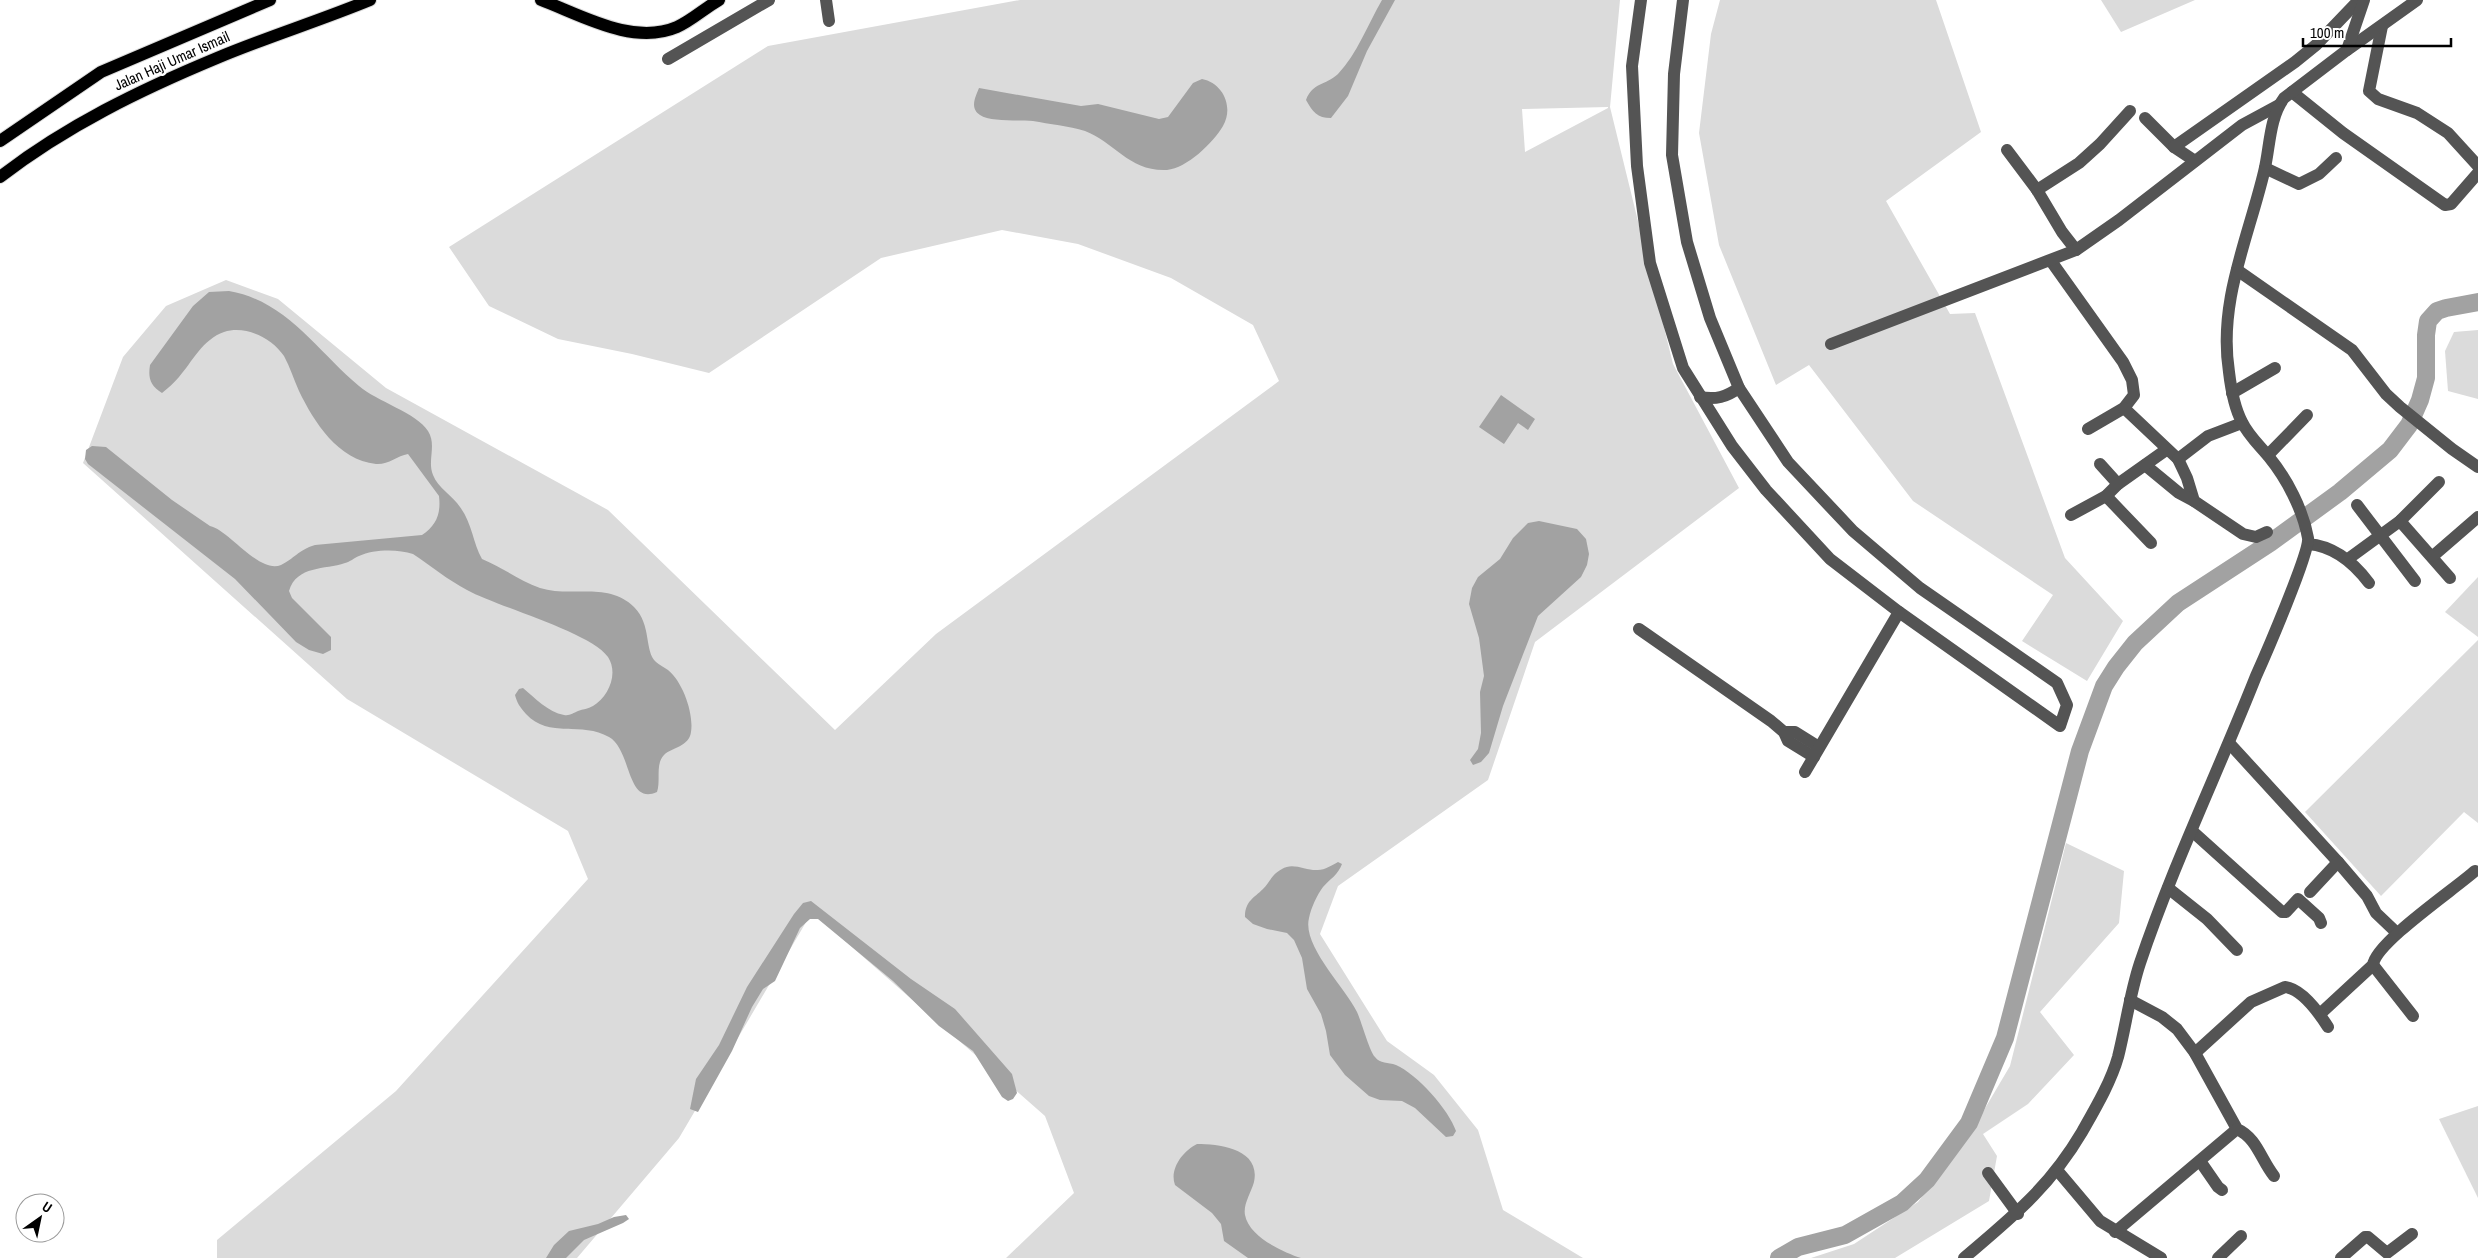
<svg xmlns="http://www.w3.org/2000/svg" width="2478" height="1258" font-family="'Archivo Narrow',sans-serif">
<rect width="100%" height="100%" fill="#fff"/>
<g fill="#dbdbdb" fill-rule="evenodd">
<path d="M 1020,0 L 1620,0 L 1610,107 L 1673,364 L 1739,488 L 1535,642 L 1488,780 L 1338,886 L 1320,934 L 1387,1041 L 1434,1075 L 1478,1130 L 1503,1210 L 1583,1258 L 1006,1258 L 1074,1193 L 1045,1116 L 812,912 L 679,1138 L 577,1258 L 217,1258 L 217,1240 L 396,1091 L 588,879 L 568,831 L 347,699 L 83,463 L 123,357 L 166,306 L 226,280 L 278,299 L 386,388 L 608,510 L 835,730 L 936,634 L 1279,381 L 1253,325 L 1171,278 L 1078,244 L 1002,230 L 881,258 L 709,373 L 632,354 L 558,339 L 489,306 L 449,247 L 768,46 ZM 1608,107 L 1608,108 L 1525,152 L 1522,109 Z"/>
<polygon points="1720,0 1936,0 1981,132 1886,201 1950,314 1975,313 2065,558 2123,621 2087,681 2022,641 2053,595 1913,501 1809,365 1776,385 1719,245 1699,133 1711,34"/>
<polygon points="2101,0 2195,0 2121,32"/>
<polygon points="2478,330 2478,399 2448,391 2445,351 2454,332"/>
<polygon points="2478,577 2478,637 2445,612"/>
<polygon points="2478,640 2478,823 2464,812 2381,896 2305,812"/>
<polygon points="2066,843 2124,871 2119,923 2040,1012 2074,1055 2028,1104 1983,1134 1997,1156 1989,1201 1895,1258 1811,1258 1854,1244 1918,1202 1974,1127 2010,1066"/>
<polygon points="2478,1106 2478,1198 2439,1119"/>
</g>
<g fill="#a2a2a2">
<path d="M 1382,0 L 1395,0 L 1367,51 L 1348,96 L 1331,118 C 1317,118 1313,112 1306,100 C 1313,82 1325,86 1338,74 C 1357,54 1368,24 1382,0 Z"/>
<path d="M 1202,79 C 1223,83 1234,107 1223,126 C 1213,143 1187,168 1167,170 C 1130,172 1114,142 1085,131 C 1069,126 1049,124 1033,121 C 1020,120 990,122 980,115 C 969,108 976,96 979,88 L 1081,106 L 1098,104 L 1159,119 L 1168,117 L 1193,83 Z"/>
<path d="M 229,291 C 287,301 317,351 359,386 C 376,401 417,413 428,431 C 437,445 427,461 433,475 C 438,488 453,496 460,507 C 472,523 473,543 482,559 C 502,567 520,581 540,588 C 571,598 608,581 634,607 C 652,625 644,651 656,662 C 659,665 664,667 668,670 C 683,682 694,714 691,732 C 689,747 672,747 664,755 C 655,764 661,781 657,792 C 626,806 632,750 609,737 C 582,721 549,739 526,714 C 520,707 517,703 515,695 L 519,689 L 523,688 C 535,698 548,712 564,715 C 570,716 573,713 578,711 C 583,709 588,709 593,706 C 608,697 619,674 608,657 C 590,632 498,607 467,590 C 448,580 431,566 413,554 C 398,549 374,549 359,556 C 354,558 350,562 345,563 C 325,570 297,565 289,591 L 292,598 L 331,637 L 331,650 L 323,654 L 309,650 L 296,642 L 235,579 L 88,464 L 85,459 L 86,450 L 92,446 L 106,447 L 172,500 L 210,526 C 229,530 259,574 281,565 C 294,559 298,550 315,545 L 422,535 C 437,525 441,513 439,496 L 408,454 C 397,456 388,465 376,464 C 338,460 314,422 299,391 C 294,380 290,367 284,356 C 272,338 246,325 224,332 C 203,339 192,362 179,377 C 174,383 168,388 162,393 C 150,385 148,378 150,365 L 193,306 L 209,292 Z"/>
<polygon points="1501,395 1535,419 1528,430 1518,423 1504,444 1479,427"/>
<polygon points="1539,521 1577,529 1586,539 1589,554 1587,565 1581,577 1538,616 1503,706 1489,753 1481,762 1473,765 1470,760 1478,749 1481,733 1480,692 1484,676 1479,638 1469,604 1472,588 1478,577 1500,559 1513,538 1528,523"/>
<path d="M 1338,862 L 1342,864 C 1338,875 1330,879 1323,887 C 1317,895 1311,908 1309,918 C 1302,946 1345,987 1357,1012 C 1362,1023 1369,1050 1375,1057 C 1380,1064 1388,1062 1396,1065 C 1417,1074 1449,1110 1456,1131 L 1453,1136 L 1446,1137 L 1415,1108 L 1402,1101 L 1380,1100 L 1369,1096 L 1345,1075 L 1330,1055 L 1326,1031 L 1321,1014 L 1307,989 L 1302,958 L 1294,940 L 1287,933 L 1267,929 L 1253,924 L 1245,917 C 1245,901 1254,898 1263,889 C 1270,882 1272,874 1282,869 C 1292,862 1305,870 1316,870 C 1324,871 1332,865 1338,862 Z"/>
<polygon points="811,901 911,979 955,1009 1012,1074 1017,1093 1013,1099 1008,1101 1002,1097 973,1051 939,1026 893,981 818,919 810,919 800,928 775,981 763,989 752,1007 732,1051 698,1112 690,1109 696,1079 719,1045 747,987 794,914 803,903"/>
<path d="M 1197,1144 C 1220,1144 1261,1149 1254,1182 C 1251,1193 1243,1204 1245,1215 C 1249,1237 1283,1252 1301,1258 L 1248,1258 L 1224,1241 L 1221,1224 L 1212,1213 L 1175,1185 C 1169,1169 1183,1151 1197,1144 Z"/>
<polygon points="626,1215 629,1219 623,1223 584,1240 566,1258 546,1258 554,1245 569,1231 598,1224 614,1217"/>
</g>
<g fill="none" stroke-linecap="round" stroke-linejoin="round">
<polyline stroke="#a2a2a2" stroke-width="18" points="1779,1258 1798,1247 1845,1235 1902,1203 1927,1180 1969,1123 2005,1038 2080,751 2104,686 2116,667 2135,643 2178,603 2270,543 2340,492 2390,450 2409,425 2420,400 2426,378 2426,335 2428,321 2437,311 2446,308 2478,302"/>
<defs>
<g id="major">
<path d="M 541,0 C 581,15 633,46 677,27 C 691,21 705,8 719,0"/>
<polyline points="0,141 101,72 270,0"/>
<path d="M 0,177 C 66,126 140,90 217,58 C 267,37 319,21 370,0"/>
</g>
</defs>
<use href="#major" stroke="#dbdbdb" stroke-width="14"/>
<g stroke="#545454" stroke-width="12">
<polyline points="826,0 829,21"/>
<polyline points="1641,0 1632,66 1637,166 1650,263 1683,368 1732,446 1766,490 1830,559 1899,612 2060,726 2067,705 2057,683 1920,588 1853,531 1788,462 1739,388 1710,318 1687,242 1672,155 1674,74 1683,0"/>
<polyline points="2382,26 2369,91 2378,99 2417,113 2448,133 2478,166"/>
<polyline points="2347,50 2417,0"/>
<polyline points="668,59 769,0"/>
<polyline points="2292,92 2343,133 2445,205 2451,204 2478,173"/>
<polyline points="2145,118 2174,147 2195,161"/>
<polyline points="2174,147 2295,62 2316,45 2359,0"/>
<polyline points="2007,150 2037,190 2062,232 2076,250"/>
<polyline points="2265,168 2299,184 2319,174 2336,158"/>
<polyline points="2037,190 2079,163 2100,144 2130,111"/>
<polyline points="2051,261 2123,362 2132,380 2134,395 2124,408 2088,429"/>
<polyline points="2237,270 2352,350 2386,394 2400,407 2452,449 2478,467"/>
<polyline points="1831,344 2076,250 2119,220 2242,125 2279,105"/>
<polyline points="2232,393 2275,368"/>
<path d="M 1700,397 C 1716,400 1726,397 1739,388"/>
<polyline points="2124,408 2178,459 2187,478 2194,501 2243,534 2256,537 2267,532"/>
<polyline points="2268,455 2307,415"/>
<polyline points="2178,459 2208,436 2242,423"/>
<polyline points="2100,464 2118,484"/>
<polyline points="2145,465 2179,493 2194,501"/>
<polyline points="2106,496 2151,543"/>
<polyline points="2357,505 2415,581"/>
<polyline points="2071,515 2106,496 2118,484 2166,450"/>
<polyline points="2400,521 2450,578"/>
<path d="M 2308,544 C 2334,546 2354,563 2369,583"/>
<polyline points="2433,556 2478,517"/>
<polyline points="2348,559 2400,521 2439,482"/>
<polyline points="1639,629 1771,721 1784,732 1788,741 1814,757"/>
<polyline points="1784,732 1795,732 1819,747"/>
<polyline points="2230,744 2338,862 2367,896 2376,913 2397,933"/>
<polyline points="1805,772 1899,612"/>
<polyline points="2192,831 2282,912 2286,912 2298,899 2319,918 2321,923"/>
<polyline points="2168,888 2207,919 2237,950"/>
<polyline points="2310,892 2338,862"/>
<polyline points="2373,965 2413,1016"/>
<path d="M 2130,1000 L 2162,1017 L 2177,1029 L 2195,1053 L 2237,1129 C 2257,1138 2261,1160 2274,1176"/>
<path d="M 2320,1014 L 2373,965 C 2375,943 2455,889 2475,871"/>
<path d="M 2195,1053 L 2251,1002 L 2285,987 C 2302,989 2319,1013 2328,1027"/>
<polyline points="2200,1161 2218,1187 2222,1190"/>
<polyline points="2057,1170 2100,1221 2161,1258"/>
<polyline points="1988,1173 2018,1214"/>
<polyline points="2115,1232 2237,1129"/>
<path d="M 1964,1258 C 2012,1217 2049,1188 2082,1132 C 2095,1109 2111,1082 2118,1057 C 2126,1025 2130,993 2140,963 C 2173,865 2218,772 2256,676 C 2265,656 2310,552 2308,538 C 2303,510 2287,479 2269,457 C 2260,446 2248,435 2242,422 C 2234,407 2231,389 2229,372 C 2218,302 2248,239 2264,172 C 2270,148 2269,118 2284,98 L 2347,50 L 2364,0"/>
<polyline points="2218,1258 2241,1236"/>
<polyline points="2341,1258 2365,1237 2368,1237 2387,1253 2412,1234"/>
</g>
<use href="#major" stroke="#000" stroke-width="12"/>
</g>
<g text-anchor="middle" stroke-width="5" stroke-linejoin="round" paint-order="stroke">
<g font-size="15" fill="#000" stroke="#fff">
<text transform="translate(172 61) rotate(-24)" y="5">Jalan Haji Umar Ismail</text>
</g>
</g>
<g transform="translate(40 1218) rotate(33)"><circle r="24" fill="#ffffff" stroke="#999999"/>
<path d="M0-4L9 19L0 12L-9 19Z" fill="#000000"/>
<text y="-8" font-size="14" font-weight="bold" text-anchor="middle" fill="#000000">U</text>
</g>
<path d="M2303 38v8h148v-8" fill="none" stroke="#000000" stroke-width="2.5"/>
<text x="2310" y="38" font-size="15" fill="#000000" stroke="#ffffff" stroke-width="4" paint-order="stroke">100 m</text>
</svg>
